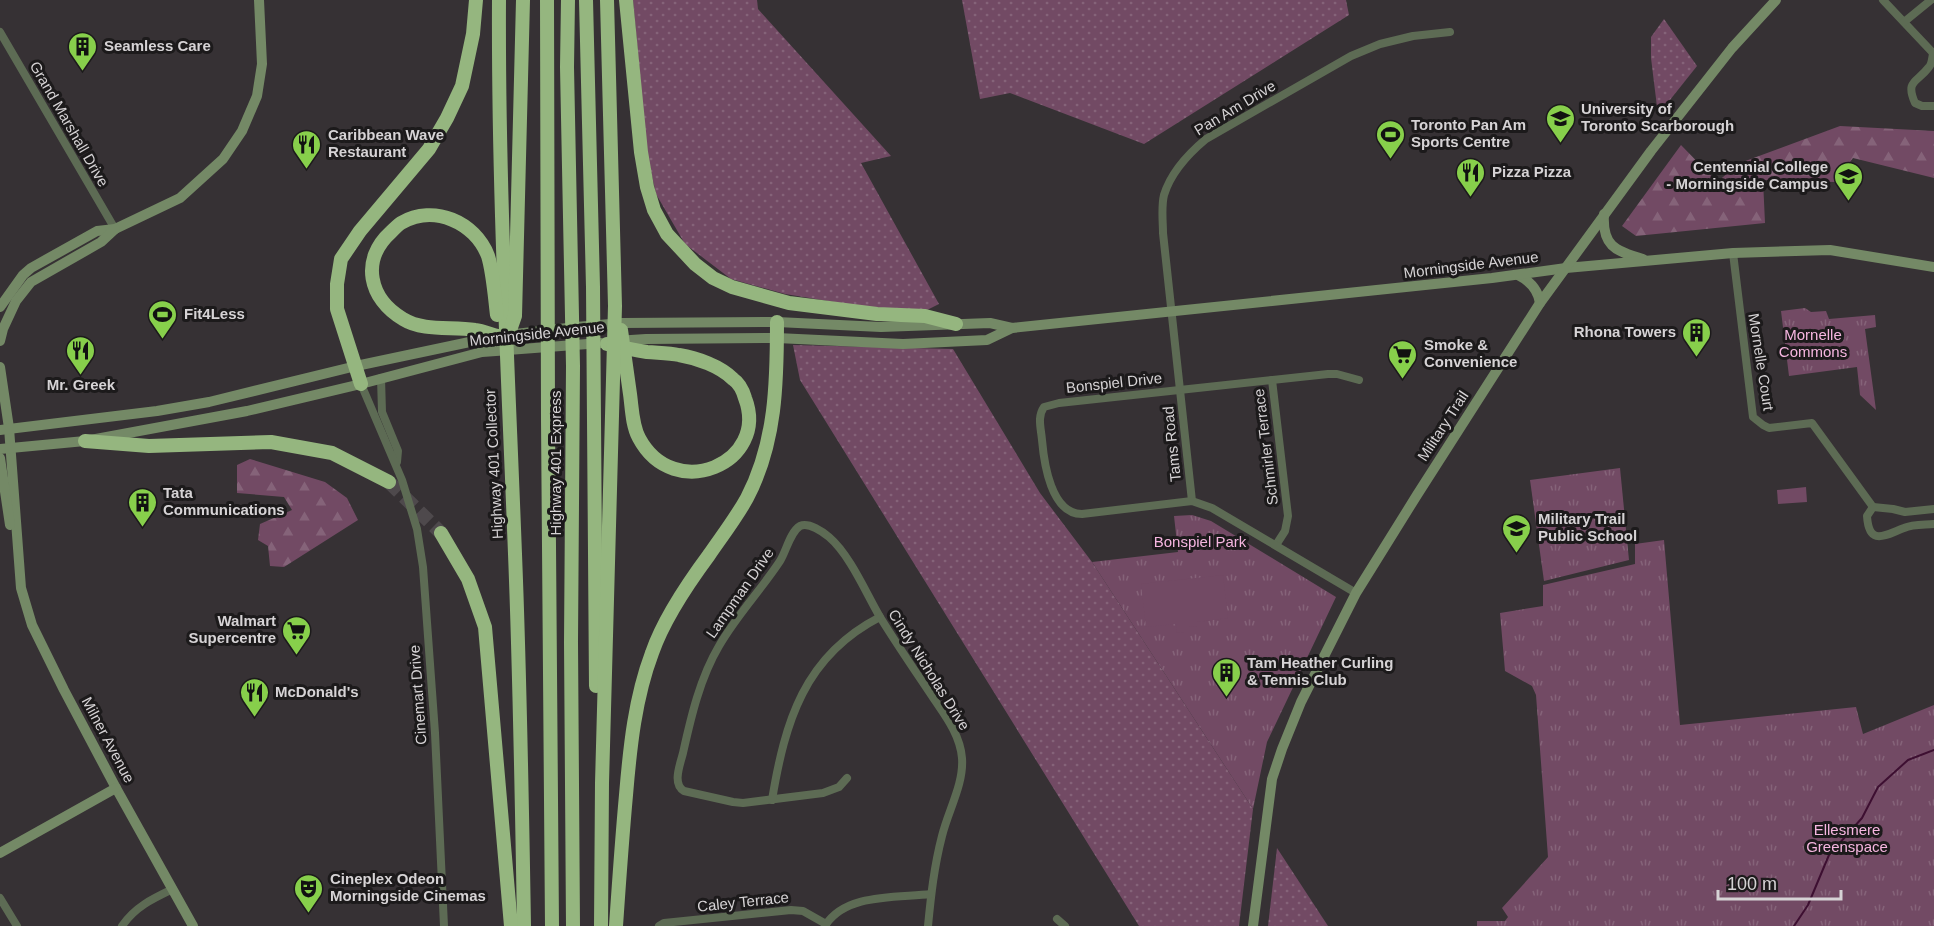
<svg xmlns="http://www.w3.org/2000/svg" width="1934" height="926" font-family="Helvetica,sans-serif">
<defs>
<pattern id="grass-dots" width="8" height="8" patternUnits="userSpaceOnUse" patternTransform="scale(1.5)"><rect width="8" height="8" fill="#724a64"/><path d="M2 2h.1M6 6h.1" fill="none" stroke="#856379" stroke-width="1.8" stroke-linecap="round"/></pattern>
<pattern id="forest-firs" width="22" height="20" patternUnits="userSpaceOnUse" patternTransform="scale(1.5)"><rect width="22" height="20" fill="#724a64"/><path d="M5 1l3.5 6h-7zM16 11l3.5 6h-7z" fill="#856379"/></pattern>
<pattern id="park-tufts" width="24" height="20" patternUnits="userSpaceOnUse" patternTransform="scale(1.5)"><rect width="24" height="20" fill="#724a64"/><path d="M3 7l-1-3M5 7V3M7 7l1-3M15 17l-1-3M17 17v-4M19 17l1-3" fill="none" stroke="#856379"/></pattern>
</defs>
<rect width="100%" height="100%" fill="#363134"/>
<g fill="url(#grass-dots)">
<polygon points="633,0 757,0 758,9 891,156 861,163 939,304 921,313 877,309 785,294 731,279 685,244 656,194 647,153"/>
<polygon points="962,0 1346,0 1349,15 1144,144 1010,93 980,99"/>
<polygon points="1664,19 1697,66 1658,115 1651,58 1651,37"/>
<polygon points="793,345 953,349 1040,493 1092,562 1253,809 1239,926 1139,926 800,380"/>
<polygon points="1277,848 1328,926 1268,926"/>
</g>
<g fill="url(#forest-firs)">
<polygon points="1840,126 1934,131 1934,178 1853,158 1835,182 1763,180 1765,223 1636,236 1622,226 1681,145 1717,182 1740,163"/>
<polygon points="250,459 325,482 347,498 358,520 284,567 270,566 268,546 258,540 260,524 292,510 284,497 237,493 237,465"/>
</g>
<g fill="url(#park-tufts)">
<polygon points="1805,308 1811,312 1826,311 1829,319 1875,315 1876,327 1865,329 1876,410 1860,395 1857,367 1789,376 1781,311"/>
<polygon points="1620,468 1629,560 1544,581 1530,480"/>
<polygon points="1192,515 1211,521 1336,597 1267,742 1253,809 1092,562 1178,552 1174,516"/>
<polygon points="1664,540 1680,725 1856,707 1863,734 1934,705 1934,926 1477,926 1477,921 1505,921 1508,917 1502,908 1548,857 1536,695 1532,686 1505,671 1500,613 1543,606 1543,585 1635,564 1635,544"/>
</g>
<g fill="#724a64">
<polygon points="1806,487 1807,502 1778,504 1777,490"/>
<polygon points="1223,575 1228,618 1197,622 1197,626 1189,627 1189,623 1184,623 1184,632 1177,633 1176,624 1146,627 1141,584"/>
</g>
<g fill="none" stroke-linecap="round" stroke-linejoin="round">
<polyline stroke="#3d0f31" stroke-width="2" points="1794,926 1808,905 1829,855 1862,818 1878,787 1908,760 1934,750"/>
<polyline stroke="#4e494c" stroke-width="14" stroke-dasharray="14 7" stroke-linecap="butt" points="389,482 441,533"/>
<g stroke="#5d6b54" stroke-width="8">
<polyline points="1883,0 1934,54"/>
<polyline points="1904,22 1931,0"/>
<polyline points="0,32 115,229"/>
<path d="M 1933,54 C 1932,58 1932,64 1929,67 C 1917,83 1905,80 1915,103 L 1922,106 L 1934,106"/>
<polyline points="1733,253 1753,417 1763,425 1769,428 1812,423 1873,507"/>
<polyline points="381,378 382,412 398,451 397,462"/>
<polyline points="1272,380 1288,516 1285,531 1276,545"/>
<polyline points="361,384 402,480 417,529 423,567 435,733 444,926"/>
<path d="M 1192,501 L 1163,233 C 1163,222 1161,207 1164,195 C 1171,172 1188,154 1206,139 L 1351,56 L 1380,44 L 1413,36 L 1450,32"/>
<path d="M 1934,509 L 1905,512 L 1893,509 L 1873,507 L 1867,516 C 1869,547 1885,535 1904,528 C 1913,524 1925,525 1934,524"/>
<path d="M 1356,593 L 1212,508 L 1192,501 L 1082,514 C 1051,514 1044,463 1042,440 C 1041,428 1037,417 1044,407 L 1059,403 L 1328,374 L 1337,374 L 1359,380"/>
<path d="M 847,778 L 839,787 L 823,793 L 743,803 L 733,802 L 684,791 C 672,784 680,765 683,753 C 691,717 700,678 719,646 C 736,616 761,590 780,561 C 786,552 790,532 800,526 C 809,522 823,532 829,537 C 850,555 866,593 880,617 C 896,643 913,668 930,693 C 943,713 960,733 962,758 C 964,784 948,811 942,836 C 934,867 931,895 928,926"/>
<path d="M 772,800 C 785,722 804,656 880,617"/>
<polyline points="0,898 17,926"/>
<polyline points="1057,919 1065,926"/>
<path d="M 122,926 C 135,907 152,899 173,889"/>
<polyline points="659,926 664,923 791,910 803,911 826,924"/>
<path d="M 825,926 C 845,893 897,898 931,894"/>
</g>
<g stroke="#748966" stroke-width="10">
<path d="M 1604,214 C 1602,245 1614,251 1643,259"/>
<path d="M 1518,275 C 1530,281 1538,289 1540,303"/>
<polyline points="0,307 23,275 31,268 97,231 115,229 180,198 223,159 242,131 257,96 262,64 259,0"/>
<polyline points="0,341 3,329 16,301 31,282 101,242 115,229"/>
<polyline points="616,341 646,339 777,338 903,344 987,340 1012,328 1492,278 1566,268 1733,253 1830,250 1934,267"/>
<polyline points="0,367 9,428 21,588 32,625 64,690 116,788 193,926"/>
<polyline points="0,430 157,411 209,402 356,366 498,336 576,327 622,323 777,322 881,327 990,323 1012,328"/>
<polyline points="0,449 85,441 247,411 361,384 482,352 601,343"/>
<polyline points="0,458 10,525"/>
<polyline points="0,853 116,788"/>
<polyline points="1253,926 1272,779 1282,749 1301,702 1356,593 1417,495 1540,303 1651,151 1732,48 1776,0"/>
</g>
<g stroke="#95b67f" stroke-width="14">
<path d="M 499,0 C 498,185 508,369 515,554 C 520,678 522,802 524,926"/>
<polyline points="547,0 548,419 552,926"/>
<polyline points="568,0 567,67 573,366 571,642 573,926"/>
<polyline points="586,0 593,287 596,686"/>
<polyline points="626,0 641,152 647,187 654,210 667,234 695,264 713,278 732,287 789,303 877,314 925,316 956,324"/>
<path d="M 497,315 C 495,299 493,272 488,256 C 475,222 434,204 401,223 C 398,225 394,229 391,232 C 360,260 369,299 403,319 C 424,332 452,326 475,330 C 483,331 490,334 498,336"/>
<polyline points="508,336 515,316 523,0"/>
<path d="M 607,344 C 620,347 634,350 647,352 C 658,353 669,353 679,355 C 697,358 720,366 733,379 C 739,383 743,391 745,398 C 770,463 674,504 639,438 C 632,425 632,408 630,394 C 627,372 624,351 621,330"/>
<polyline points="361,384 337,309 337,284 341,259 360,231 429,149 447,118 462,86 473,34 476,0"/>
<polyline points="85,441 149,446 271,442 332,453 389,482"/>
<polyline points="441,533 468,579 485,627 511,926"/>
<polyline points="601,926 602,783 615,306 607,0"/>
<path d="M 616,926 C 619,882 622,839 626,795 C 630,747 635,698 652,653 C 663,621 689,582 709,555 C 722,536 736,518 747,498 C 776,443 777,382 777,322"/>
</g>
</g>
<defs>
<symbol id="building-pin" viewBox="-11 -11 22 30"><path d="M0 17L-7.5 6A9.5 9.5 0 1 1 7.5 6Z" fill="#87cf4b" stroke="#1c1a1b"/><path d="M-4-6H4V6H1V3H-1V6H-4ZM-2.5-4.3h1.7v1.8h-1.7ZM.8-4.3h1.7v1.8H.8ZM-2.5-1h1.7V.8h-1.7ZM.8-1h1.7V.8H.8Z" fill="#111"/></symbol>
<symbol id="university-pin" viewBox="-11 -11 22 30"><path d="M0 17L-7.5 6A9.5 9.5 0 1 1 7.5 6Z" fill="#87cf4b" stroke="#1c1a1b"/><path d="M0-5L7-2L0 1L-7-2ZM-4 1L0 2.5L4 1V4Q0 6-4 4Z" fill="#111"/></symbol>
<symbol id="stadium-pin" viewBox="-11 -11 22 30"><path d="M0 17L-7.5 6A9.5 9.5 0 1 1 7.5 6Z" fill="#87cf4b" stroke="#1c1a1b"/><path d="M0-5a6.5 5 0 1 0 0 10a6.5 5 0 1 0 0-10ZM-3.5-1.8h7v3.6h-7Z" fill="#111"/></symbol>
<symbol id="restaurant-pin" viewBox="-11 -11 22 30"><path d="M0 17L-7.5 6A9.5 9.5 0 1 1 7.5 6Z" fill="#87cf4b" stroke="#1c1a1b"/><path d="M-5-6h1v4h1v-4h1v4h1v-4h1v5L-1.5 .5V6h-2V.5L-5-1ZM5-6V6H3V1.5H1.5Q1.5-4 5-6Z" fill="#111"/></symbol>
<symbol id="supermarket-pin" viewBox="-11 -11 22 30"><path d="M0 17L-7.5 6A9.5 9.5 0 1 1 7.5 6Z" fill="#87cf4b" stroke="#1c1a1b"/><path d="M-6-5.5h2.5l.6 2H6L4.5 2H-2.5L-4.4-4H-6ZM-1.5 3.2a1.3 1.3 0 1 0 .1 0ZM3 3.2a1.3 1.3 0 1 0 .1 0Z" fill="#111"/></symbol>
<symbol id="school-pin" viewBox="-11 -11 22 30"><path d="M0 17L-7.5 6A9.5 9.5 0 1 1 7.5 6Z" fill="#87cf4b" stroke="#1c1a1b"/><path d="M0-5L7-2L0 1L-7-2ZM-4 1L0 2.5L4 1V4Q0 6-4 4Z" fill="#111"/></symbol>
<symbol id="theatre-pin" viewBox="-11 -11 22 30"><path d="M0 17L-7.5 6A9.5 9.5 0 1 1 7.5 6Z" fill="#87cf4b" stroke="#1c1a1b"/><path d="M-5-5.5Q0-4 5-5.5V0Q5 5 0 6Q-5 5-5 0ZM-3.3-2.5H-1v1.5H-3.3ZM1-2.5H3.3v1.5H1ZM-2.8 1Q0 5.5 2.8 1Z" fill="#111"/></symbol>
</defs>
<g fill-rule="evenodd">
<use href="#building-pin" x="66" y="30" width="33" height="45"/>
<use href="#university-pin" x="1544" y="102" width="33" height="45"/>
<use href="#stadium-pin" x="1374" y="118" width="33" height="45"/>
<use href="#restaurant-pin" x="290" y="128" width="33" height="45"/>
<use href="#restaurant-pin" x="1454" y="156" width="33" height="45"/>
<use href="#university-pin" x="1832" y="160" width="33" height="45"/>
<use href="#stadium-pin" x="146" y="298" width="33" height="45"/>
<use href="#building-pin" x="1680" y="316" width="33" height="45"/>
<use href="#restaurant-pin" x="64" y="334" width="33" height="45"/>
<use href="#supermarket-pin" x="1386" y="338" width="33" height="45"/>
<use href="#building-pin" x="126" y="486" width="33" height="45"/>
<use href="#school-pin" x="1500" y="512" width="33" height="45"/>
<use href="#supermarket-pin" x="280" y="614" width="33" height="45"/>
<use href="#building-pin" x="1210" y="656" width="33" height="45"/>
<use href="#restaurant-pin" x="238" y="676" width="33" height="45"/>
<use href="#theatre-pin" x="292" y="872" width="33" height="45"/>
</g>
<g text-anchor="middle" stroke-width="6" stroke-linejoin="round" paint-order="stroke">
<g font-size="15" font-weight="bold" fill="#d6d3d5" stroke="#1c1a1b" text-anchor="start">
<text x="104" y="51">Seamless Care</text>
<text x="1581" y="114">University of<tspan x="1581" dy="17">Toronto Scarborough</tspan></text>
<text x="1411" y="130">Toronto Pan Am<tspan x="1411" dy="17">Sports Centre</tspan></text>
<text x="328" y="140">Caribbean Wave<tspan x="328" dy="17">Restaurant</tspan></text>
<text x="1828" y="172" text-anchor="end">Centennial College<tspan x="1828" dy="17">- Morningside Campus</tspan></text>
<text x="1492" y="177">Pizza Pizza</text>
<text x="184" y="319">Fit4Less</text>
<text x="1676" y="337" text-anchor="end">Rhona Towers</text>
<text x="1424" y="350">Smoke &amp;<tspan x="1424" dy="17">Convenience</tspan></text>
<text x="81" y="390" text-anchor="middle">Mr. Greek</text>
<text x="163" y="498">Tata<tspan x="163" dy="17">Communications</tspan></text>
<text x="1538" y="524">Military Trail<tspan x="1538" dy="17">Public School</tspan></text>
<text x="276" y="626" text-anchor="end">Walmart<tspan x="276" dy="17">Supercentre</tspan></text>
<text x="1247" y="668">Tam Heather Curling<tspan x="1247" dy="17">&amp; Tennis Club</tspan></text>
<text x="275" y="697">McDonald's</text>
<text x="330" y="884">Cineplex Odeon<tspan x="330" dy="17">Morningside Cinemas</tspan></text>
</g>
<g font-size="15" fill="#d6d3d5" stroke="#1c1a1b">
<text transform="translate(1235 108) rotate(-31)" y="5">Pan Am Drive</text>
<text transform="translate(69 124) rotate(60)" y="5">Grand Marshall Drive</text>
<text transform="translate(1471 265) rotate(-7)" y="5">Morningside Avenue</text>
<text transform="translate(537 334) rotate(-6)" y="5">Morningside Avenue</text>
<text transform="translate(1761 362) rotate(81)" y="5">Mornelle Court</text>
<text transform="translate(1114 383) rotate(-6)" y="5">Bonspiel Drive</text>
<text transform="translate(1443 426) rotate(-57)" y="5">Military Trail</text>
<text transform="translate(1172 444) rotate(-96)" y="5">Tams Road</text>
<text transform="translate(1266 447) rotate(-97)" y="5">Schmirler Terrace</text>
<text transform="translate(556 463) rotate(-90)" y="5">Highway 401 Express</text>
<text transform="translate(494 464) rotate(-93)" y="5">Highway 401 Collector</text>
<text transform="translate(740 593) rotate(-55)" y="5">Lampman Drive</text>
<text transform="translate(929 670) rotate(58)" y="5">Cindy Nicholas Drive</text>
<text transform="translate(418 695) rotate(-94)" y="5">Cinemart Drive</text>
<text transform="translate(108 740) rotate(62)" y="5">Milner Avenue</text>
<text transform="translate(743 902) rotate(-6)" y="5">Caley Terrace</text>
</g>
<g font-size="15" fill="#f6b6e0" stroke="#1c1a1b">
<text x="1813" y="340">Mornelle<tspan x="1813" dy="17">Commons</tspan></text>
<text x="1200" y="547">Bonspiel Park</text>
<text x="1847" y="835">Ellesmere<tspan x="1847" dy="17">Greenspace</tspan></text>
</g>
</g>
<path d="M1718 890v9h123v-9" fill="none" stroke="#d6d3d5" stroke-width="3"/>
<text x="1727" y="890" font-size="18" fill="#d6d3d5" stroke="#1c1a1b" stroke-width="4.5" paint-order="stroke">100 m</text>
</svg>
